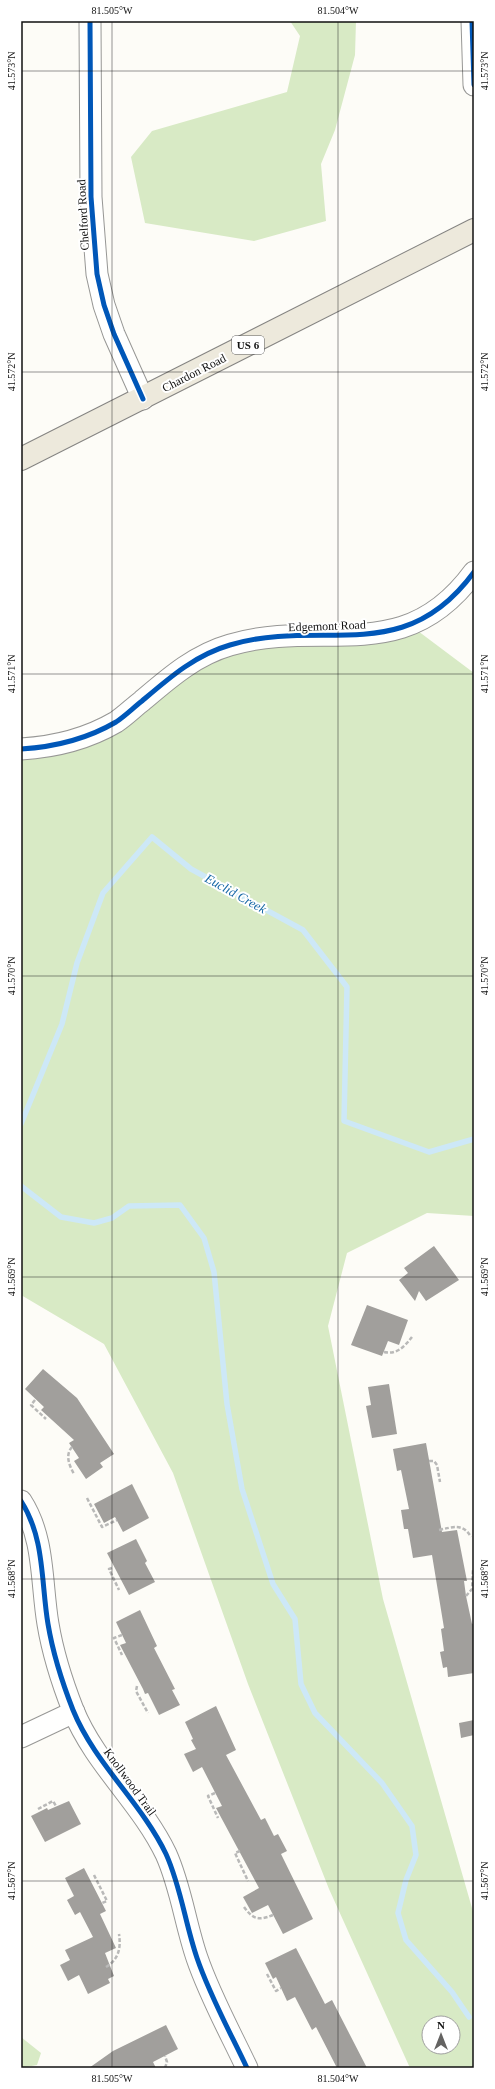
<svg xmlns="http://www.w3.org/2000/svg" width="495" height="2089" font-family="Georgia,serif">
<rect width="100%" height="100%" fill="#fdfcf7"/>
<g fill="#d8eac5" fill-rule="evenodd">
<polygon points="290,21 356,21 355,55 335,130 321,164 326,221 254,241 145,223 131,157 152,131 287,92 300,36"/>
<path d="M 410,625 L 474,673 L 474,1216 L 427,1213 L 347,1253 L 328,1326 L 383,1599 L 474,1915 L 474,2068 L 410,2068 L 329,1889 L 248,1684 L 173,1473 L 104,1344 L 21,1295 L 21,749 L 67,743 L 199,657 ZM 429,2023 L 453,2023 L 453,2047 L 429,2047 Z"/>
<polygon points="21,2037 41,2053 37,2065 21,2068"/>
</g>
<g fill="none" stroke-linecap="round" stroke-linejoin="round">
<g stroke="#cde8f7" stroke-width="5.5">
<polyline points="21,1124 62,1024 77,963 103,893 152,837 191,869 303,930 347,987 344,1121 429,1152 474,1139"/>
<polyline points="21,1186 61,1217 94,1223 112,1218 129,1206 180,1205 204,1238 214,1272 227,1404 242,1489 273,1584 295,1619 301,1684 315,1713 382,1783 412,1826 416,1855 406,1880 398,1913 406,1940 452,1992 469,2017"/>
</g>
</g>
<g fill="#a19f9c">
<polygon points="434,1246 459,1280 426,1301 419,1291 415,1301 399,1280 408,1273 404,1268"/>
<polygon points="367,1305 408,1320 399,1345 388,1341 382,1356 351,1345"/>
<polygon points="43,1369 77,1398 114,1454 100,1463 103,1467 86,1479 74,1461 79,1458 69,1443 74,1440 41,1410 44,1407 25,1389"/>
<polygon points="389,1384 397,1434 372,1438 366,1406 371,1405 368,1387"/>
<polygon points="426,1443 442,1532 457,1530 467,1581 464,1581 466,1596 472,1624 474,1623 474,1673 448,1677 447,1667 443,1668 440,1652 444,1651 441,1629 444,1628 432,1555 413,1558 408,1529 404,1529 401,1510 409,1509 401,1470 397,1471 393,1449"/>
<polygon points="132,1484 149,1518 123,1532 115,1517 104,1523 94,1504"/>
<polygon points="136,1539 147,1561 145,1563 155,1582 129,1595 107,1553"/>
<polygon points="140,1610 157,1646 154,1648 175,1689 172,1690 180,1705 159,1715 148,1693 145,1694 143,1689 120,1645 126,1643 116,1622"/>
<polygon points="216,1706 236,1750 226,1755 261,1820 265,1818 274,1836 278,1834 287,1851 281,1854 313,1919 283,1934 268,1905 252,1913 243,1897 259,1888 216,1808 222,1806 202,1767 193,1772 184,1754 196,1749 191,1740 193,1739 185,1722"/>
<polygon points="474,1720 474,1735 461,1738 459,1723"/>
<polygon points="69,1801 81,1824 45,1842 31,1816 47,1808 48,1810"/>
<polygon points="84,1868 106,1911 100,1914 116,1948 105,1953 114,1976 108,1979 110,1983 88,1994 79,1975 68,1981 60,1965 70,1960 65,1950 93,1937 80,1912 75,1915 67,1900 74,1896 65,1878"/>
<polygon points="296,1948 325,2004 332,2000 367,2068 337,2068 316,2027 312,2030 295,1997 287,2001 276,1977 273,1979 265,1963"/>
<polygon points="166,2025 178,2049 153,2062 156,2068 89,2068 113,2051"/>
</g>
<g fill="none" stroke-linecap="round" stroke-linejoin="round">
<defs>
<g id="minor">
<polyline points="90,21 91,197 97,274 104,305 114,334 143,399"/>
<polyline points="472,21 474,85"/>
<path d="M 21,749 C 54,747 87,739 116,722 C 125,716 133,708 142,701 C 169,678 195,655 230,645 C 324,617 403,669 474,572"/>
<path d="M 21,1501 C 45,1538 41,1583 48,1624 C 53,1654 62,1682 73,1710 C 95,1764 141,1802 166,1854 C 181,1887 185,1923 197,1958 C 210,1996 230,2032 247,2068"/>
<polyline points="21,1737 74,1712"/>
</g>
<polyline id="major" points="21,459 474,230"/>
</defs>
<use href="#minor" stroke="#979795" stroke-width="23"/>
<use href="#major" stroke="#858482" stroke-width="24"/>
<g stroke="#b9b9b8" stroke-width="2.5" stroke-dasharray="4 2" stroke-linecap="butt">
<path d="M 384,1352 C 397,1355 405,1346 412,1337"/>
<polyline points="35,1400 31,1405 46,1419"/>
<path d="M 72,1447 C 65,1455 69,1465 74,1474"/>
<polyline points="429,1461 434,1461 437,1465 440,1482"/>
<polyline points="87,1498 102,1527 117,1520"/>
<path d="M 439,1530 C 453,1527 463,1523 471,1537"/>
<polyline points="112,1568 109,1569 119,1590"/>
<polyline points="466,1596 472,1589 473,1569"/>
<polyline points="122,1635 114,1638 122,1655"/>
<polyline points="137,1686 136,1691 148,1713"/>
<polyline points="215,1793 208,1796 218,1818"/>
<polyline points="38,1809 53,1801 56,1806"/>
<polyline points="240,1851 235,1853 248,1881"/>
<polyline points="94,1875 107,1901 102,1903"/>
<path d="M 244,1907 C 253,1919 258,1921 273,1915"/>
<path d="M 106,1967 C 119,1959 121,1948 119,1934"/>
<polyline points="267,1974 276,1991 281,1988"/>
<polyline points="165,2068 167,2062 165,2056"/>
</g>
<use href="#minor" stroke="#fffffe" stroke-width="21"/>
<use href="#major" stroke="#ede9dc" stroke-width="22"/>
<defs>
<g id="cycleway">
<polyline points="90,21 91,197 97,274 104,305 114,334 143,399"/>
<polyline points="472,21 474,85"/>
<path d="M 21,749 C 54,747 87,739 116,722 C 125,716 133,708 142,701 C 169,678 195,655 230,645 C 324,617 403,669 474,572"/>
<path d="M 21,1501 C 45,1538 41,1583 48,1624 C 53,1654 62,1682 73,1710 C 95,1764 141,1802 166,1854 C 181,1887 185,1923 197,1958 C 210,1996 230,2032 247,2068"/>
</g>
</defs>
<use href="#cycleway" stroke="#fff" stroke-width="8"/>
<use href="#cycleway" stroke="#0057b8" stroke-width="5"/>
</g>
<path fill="none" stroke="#111" stroke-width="1" stroke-opacity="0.45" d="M 112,21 L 112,2068M 338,21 L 338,2068M 21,71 L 474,71M 21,372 L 474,372M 21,674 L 474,674M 21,976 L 474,976M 21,1277 L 474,1277M 21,1579 L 474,1579M 21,1881 L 474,1881"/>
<g text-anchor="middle" stroke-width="4" stroke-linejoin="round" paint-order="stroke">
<rect fill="#fff" stroke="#585858" stroke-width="1" x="232" y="336" width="32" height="18" rx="3"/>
<g font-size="11" font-weight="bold" fill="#111">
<text x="248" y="349">US 6</text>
</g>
<g font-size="12" fill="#111" stroke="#fff">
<text transform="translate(83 215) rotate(-93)" y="4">Chelford Road</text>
<text transform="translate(194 373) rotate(-27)" y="4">Chardon Road</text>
<text transform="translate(327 626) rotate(-2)" y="4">Edgemont Road</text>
<text transform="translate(130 1782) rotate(54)" y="4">Knollwood Trail</text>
</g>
<g font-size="13" font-style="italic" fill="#1768a6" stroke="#fff">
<text transform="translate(236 893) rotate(29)" y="5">Euclid Creek</text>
</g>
</g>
<rect width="495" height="2089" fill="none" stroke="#ffffff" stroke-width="44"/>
<g transform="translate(441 2035)"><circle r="19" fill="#ffffff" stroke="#a0a0a0"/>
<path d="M0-3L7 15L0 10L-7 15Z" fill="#646362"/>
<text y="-6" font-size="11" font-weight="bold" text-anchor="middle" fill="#111111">N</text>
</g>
<rect x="22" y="22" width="451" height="2045" fill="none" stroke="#111" stroke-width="1.5"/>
<g font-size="10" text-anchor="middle" fill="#111">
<text x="112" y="14">81.505°W</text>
<text x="338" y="14">81.504°W</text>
<text transform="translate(11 71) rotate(-90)" y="4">41.573°N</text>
<text transform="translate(484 71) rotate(-90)" y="4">41.573°N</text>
<text transform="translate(11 372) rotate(-90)" y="4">41.572°N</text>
<text transform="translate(484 372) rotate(-90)" y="4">41.572°N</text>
<text transform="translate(11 674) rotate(-90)" y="4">41.571°N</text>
<text transform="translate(484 674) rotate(-90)" y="4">41.571°N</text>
<text transform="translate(11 976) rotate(-90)" y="4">41.570°N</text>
<text transform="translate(484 976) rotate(-90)" y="4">41.570°N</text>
<text transform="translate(11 1277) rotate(-90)" y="4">41.569°N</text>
<text transform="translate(484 1277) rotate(-90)" y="4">41.569°N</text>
<text transform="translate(11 1579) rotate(-90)" y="4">41.568°N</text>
<text transform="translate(484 1579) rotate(-90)" y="4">41.568°N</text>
<text transform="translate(11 1881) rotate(-90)" y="4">41.567°N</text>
<text transform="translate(484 1881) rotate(-90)" y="4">41.567°N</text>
<text x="112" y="2082">81.505°W</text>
<text x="338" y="2082">81.504°W</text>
</g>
</svg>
